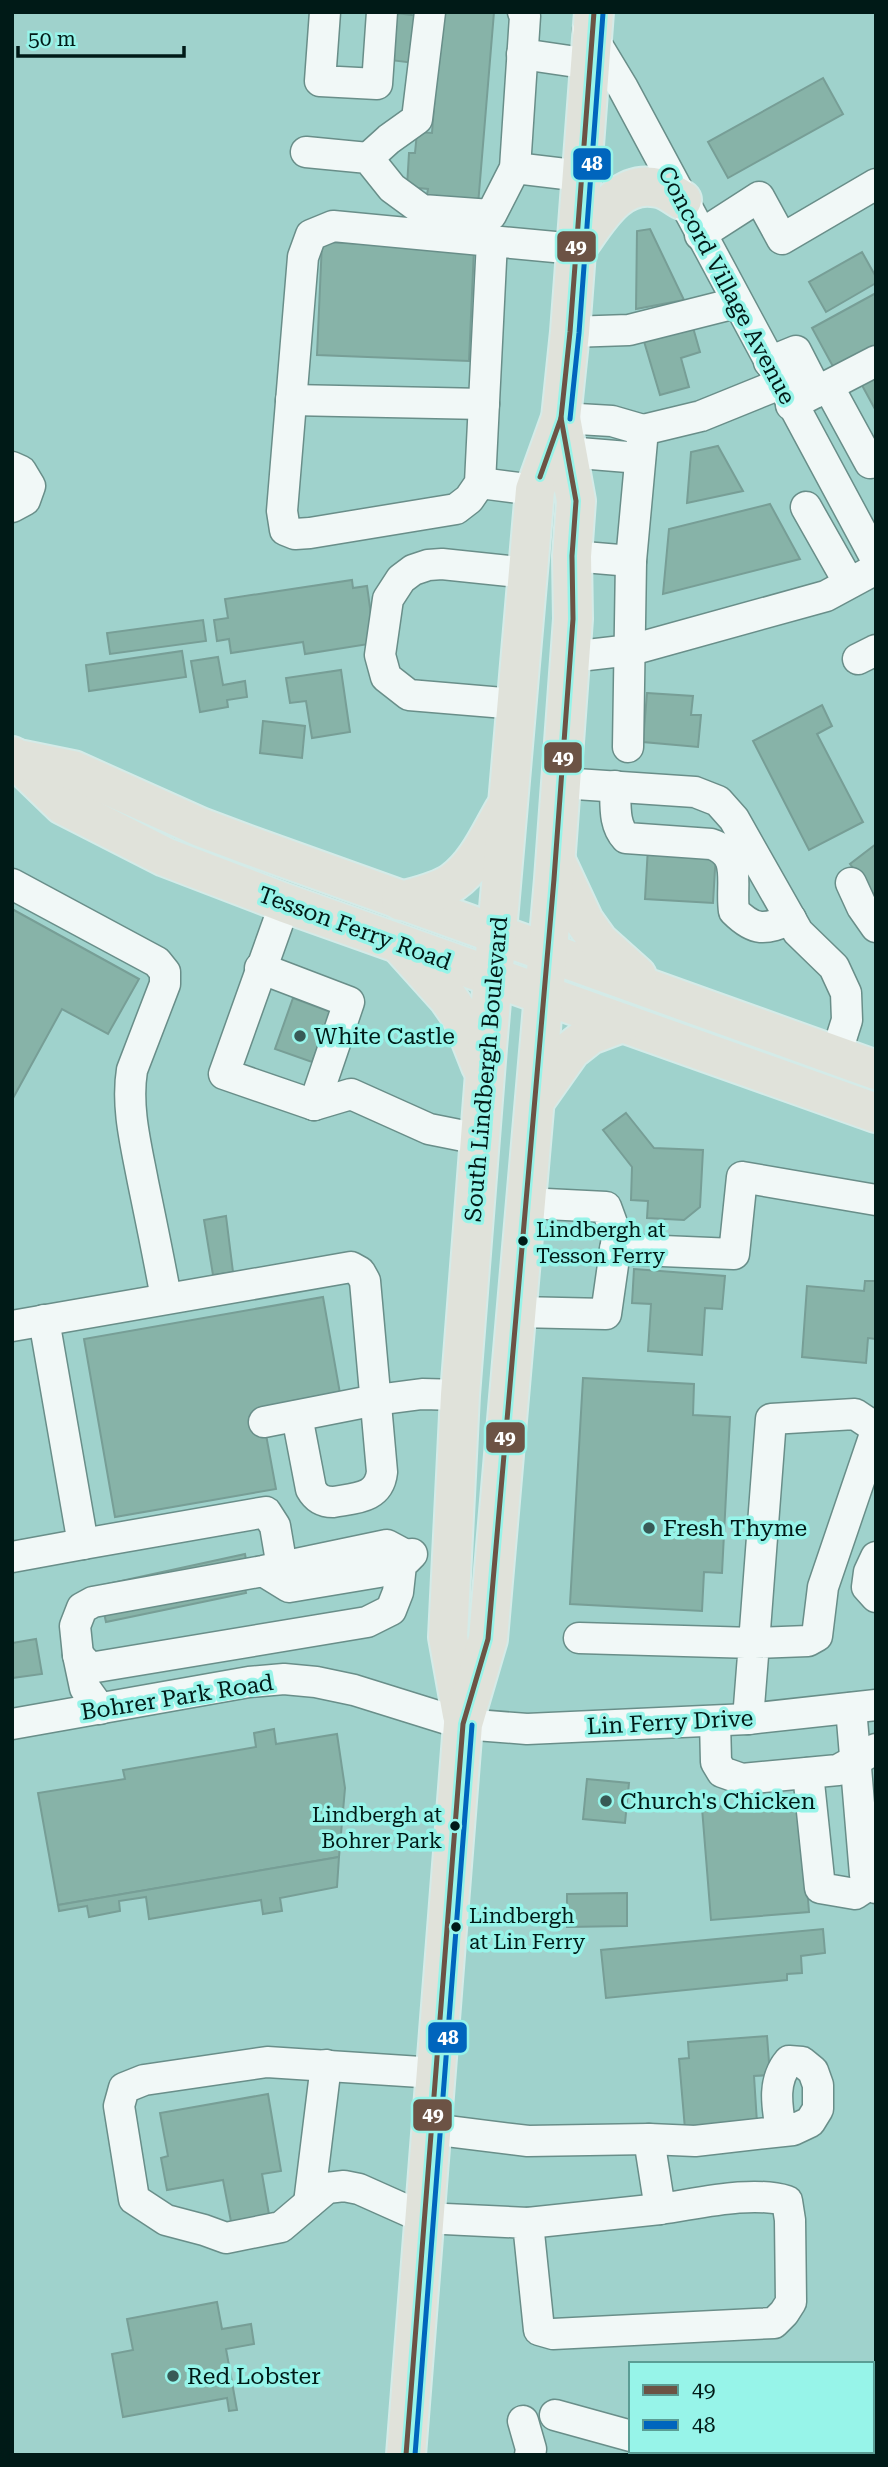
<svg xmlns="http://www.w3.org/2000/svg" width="888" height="2467" font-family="'Roboto Serif',serif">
<rect width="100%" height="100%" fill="#9fd2cc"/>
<g fill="#87b3a8" stroke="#779e96" stroke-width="2">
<polygon points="441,12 494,12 478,205 426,201 428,189 407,187 409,153 415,153 417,132 432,133"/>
<polygon points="396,13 420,16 414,63 390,60"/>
<polygon points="823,78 843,114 728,178 708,142"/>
<polygon points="650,229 684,300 636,309 637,231"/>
<polygon points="322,242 474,249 469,361 317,355"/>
<polygon points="862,252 876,277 876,283 826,312 809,282"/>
<polygon points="876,293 876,351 836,372 812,328"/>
<polygon points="692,324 700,352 681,358 689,387 660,395 643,338"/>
<polygon points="876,369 876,411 858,378"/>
<polygon points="718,446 743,491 687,503 691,452"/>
<polygon points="770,504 800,559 663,594 669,529"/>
<polygon points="352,580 353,588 367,586 375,643 305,654 303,642 231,653 229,639 217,641 214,620 228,618 225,599"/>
<polygon points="203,620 206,641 110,654 107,633"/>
<polygon points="182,651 186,677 89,691 86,665"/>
<polygon points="218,657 223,685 245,681 247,697 227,700 228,707 200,712 191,661"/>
<polygon points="341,670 350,732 312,738 306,701 290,703 286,678"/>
<polygon points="647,693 693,696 691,715 701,715 698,747 643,742"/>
<polygon points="822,705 832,726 817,734 863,822 809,850 753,741"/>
<polygon points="263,721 305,726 302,758 260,753"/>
<polygon points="876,844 876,897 850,864"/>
<polygon points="648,847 716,852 713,903 645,899"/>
<polygon points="12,909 139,979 108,1034 62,1009 12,1100"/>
<polygon points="293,998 331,1012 312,1062 275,1049"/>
<polygon points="626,1113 654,1148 703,1150 700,1207 684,1220 647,1218 648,1201 631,1200 632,1167 603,1130"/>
<polygon points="226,1216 233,1272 213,1275 204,1220"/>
<polygon points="634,1269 725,1276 722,1309 705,1308 702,1355 648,1351 651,1304 632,1303"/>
<polygon points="865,1281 876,1281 876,1339 868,1338 866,1363 802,1357 807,1286 864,1291"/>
<polygon points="323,1297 341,1399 262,1413 276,1489 115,1517 84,1339"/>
<polygon points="583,1378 694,1384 693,1415 730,1417 722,1573 704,1572 702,1611 570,1604"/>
<polygon points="245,1554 250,1582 244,1583 246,1593 106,1622 98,1586"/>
<polygon points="36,1639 42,1674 12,1678 12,1643"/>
<polygon points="274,1729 276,1744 337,1734 345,1788 339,1857 58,1905 38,1793 125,1779 123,1770 256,1747 254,1733"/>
<polygon points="587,1779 629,1783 625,1823 583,1819"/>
<polygon points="800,1800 809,1912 711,1920 702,1808"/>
<polygon points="339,1857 337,1887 280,1898 282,1911 263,1914 261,1900 149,1919 146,1897 119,1901 120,1911 89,1917 87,1906 59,1911 58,1905"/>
<polygon points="627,1893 627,1926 567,1927 567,1894"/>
<polygon points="823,1929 825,1953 801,1956 802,1973 787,1974 787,1980 606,1998 601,1950"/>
<polygon points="767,2036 770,2075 754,2076 757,2123 685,2129 679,2059 689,2058 688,2042"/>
<polygon points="268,2094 281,2171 262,2174 271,2226 233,2232 223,2180 167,2190 161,2158 168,2156 160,2113"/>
<polygon points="217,2302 222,2329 251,2324 254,2344 226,2349 237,2410 229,2411 227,2398 123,2417 112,2354 133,2350 127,2319"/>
</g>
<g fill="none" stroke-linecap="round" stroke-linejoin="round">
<defs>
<g id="minor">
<polyline points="325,12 320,81 377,84 382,12"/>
<polyline points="588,30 623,88 876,559"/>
<polyline points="522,54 590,64"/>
<polyline points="306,152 368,158 392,188 422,210 491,215 515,168 525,16 523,12"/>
<polyline points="368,158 389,139 417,119 430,12"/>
<polyline points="515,168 582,176"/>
<polyline points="700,235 759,197 782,239 876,184"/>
<polyline points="492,241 480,483 469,499 456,509 310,533 295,534 285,530 282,511 303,257 311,235 333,226 576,249"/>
<polyline points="570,332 629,330 736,303"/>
<polyline points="769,362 796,351 817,392"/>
<polyline points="828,386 870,463"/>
<polyline points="291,400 484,404"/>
<polyline points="791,405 876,361"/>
<polyline points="561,418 612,421 643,430"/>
<polyline points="567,452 640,458"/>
<polyline points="12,467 21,471 30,486 25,500 12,507"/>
<polyline points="480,483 535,490"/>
<polyline points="806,507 849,583"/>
<polyline points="572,556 631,561"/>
<polyline points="570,657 631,650 826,596 876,569"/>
<polyline points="858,659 876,650"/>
<polyline points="516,704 409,695 386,677 380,655 388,599 401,579 413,570 428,565 442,564 528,573"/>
<polyline points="628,747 631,561 643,430 701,416 780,384"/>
<polyline points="561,783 695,792 718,801 734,819 798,932 834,967 846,993 847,1020 836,1055"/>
<path d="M 615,786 C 616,804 613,824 626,838 L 711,844 C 743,854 730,884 734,911 C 755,932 765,930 791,919"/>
<polyline points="851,883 862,907 876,927"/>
<path d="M 12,884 L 157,962 L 165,972 L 165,984 L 132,1070 C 126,1107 136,1145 143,1182 C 151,1221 159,1259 166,1298"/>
<polyline points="285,903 224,1074 314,1105 351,1094 429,1129 479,1139"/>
<polyline points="260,968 349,1002 314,1105"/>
<polyline points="615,1249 734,1254 742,1177 876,1200"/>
<polyline points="517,1312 606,1314 617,1237 606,1207 526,1203"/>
<path d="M 12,1326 L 351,1267 L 360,1272 L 365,1281 L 382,1472 C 379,1499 355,1498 333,1502 C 322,1502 316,1498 311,1489 L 297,1416"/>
<polyline points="264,1422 376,1400 422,1394 460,1395"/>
<polyline points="83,1544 266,1512 275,1526 282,1567"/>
<polyline points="12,1557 83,1544 44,1320"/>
<polyline points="876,1557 869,1572 867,1587 876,1597"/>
<polyline points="579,1638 754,1643 808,1641 817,1636 823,1587 874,1437 873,1426 855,1414 771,1419 754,1643 748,1719"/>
<polyline points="78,1655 90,1668 367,1622 391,1610 398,1592 401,1565 412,1554"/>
<polyline points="851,1708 865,1875 870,1884 876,1888"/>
<polyline points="100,1709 85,1688 78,1655 75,1626 82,1608 93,1602 263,1571 387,1545 402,1553 379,1572 289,1587 263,1571"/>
<polyline points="715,1721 716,1762 722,1772 742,1779 838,1770 876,1749"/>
<polyline points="12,1724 249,1682 284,1679 316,1682 354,1690 463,1724 527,1729 748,1719 876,1705"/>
<polyline points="808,1773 820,1888 855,1894 870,1884"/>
<path d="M 436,2073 L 267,2062 L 144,2080 L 124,2088 L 119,2106 L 134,2199 L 166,2220 L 204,2230 L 226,2238 L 281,2227 L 327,2188 L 344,2186 L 359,2189 L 424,2218 L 528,2223 L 539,2330 L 553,2334 L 774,2323 L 784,2313 L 791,2302 L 790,2220 L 787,2201 C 751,2190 697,2204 660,2209 L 649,2139"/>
<path d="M 431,2129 L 528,2141 L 649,2139 L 695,2141 L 793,2130 L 810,2122 L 818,2109 L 818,2085 L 813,2071 L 802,2062 L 789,2061 C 772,2081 777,2106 781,2131"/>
<polyline points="309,2203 326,2065"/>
<polyline points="528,2223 660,2209"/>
<polyline points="555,2415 631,2436"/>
<polyline points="523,2421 531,2449 530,2455"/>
<polyline points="686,2451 699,2455"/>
</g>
<g id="major">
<path d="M 576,249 C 596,222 618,178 658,188 C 666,189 675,196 682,200"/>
<polyline points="12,756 63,805 165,857 285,903 876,1113"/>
<polyline points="14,758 73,770 200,827 248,845 876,1070"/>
<polyline points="556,861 584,921 599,942 637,976"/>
<path d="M 401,901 C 419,896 439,892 453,882 C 477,865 490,834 504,810"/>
<polyline points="403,948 448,998 462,1018 481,1066"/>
<polyline points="535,1101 571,1050 590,1035 622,1023"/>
<polyline points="462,1715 448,1637 460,1395 487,1048 535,490 561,418 570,332 594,12"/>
<polyline points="406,2455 463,1724 488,1639 554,879 573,619 572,556 576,501 561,418"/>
</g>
</defs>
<use href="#minor" stroke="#698e89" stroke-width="33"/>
<use href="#major" stroke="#d4ebe8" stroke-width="42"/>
<use href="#minor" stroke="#f1f8f7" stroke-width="30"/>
<use href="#major" stroke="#e0e2da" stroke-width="38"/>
<defs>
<g id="bus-1">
<polyline points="540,477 561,418 570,332 594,12"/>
<polyline points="406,2455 463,1724 488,1639 554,879 573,619 572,556 576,501 561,418"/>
</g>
<g id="bus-2">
<polyline points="570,419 579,333 603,13"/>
<polyline points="415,2455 472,1725"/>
</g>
</defs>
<use href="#bus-1" stroke="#97f4e9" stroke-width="10"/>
<use href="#bus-2" stroke="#97f4e9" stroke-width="10"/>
<use href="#bus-1" stroke="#6c5345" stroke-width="5"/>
<use href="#bus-2" stroke="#0065bd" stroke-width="5"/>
</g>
<g fill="#385a56" stroke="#97f4e9" stroke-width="2.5">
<circle cx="300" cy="1036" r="7"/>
<circle cx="649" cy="1528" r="7"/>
<circle cx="606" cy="1801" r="7"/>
<circle cx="173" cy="2376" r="7"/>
</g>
<g fill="#001a17" stroke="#97f4e9" stroke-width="2.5">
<circle cx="523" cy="1241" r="6"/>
<circle cx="455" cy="1826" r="6"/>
<circle cx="456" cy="1927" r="6"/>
</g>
<g text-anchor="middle" stroke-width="7" stroke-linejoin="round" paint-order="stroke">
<g font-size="21" fill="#001a17" stroke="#97f4e9" text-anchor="start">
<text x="536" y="1237">Lindbergh at<tspan x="536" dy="26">Tesson Ferry</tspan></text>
<text x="442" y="1822" text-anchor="end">Lindbergh at<tspan x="442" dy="26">Bohrer Park</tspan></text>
<text x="469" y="1923">Lindbergh<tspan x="469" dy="26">at Lin Ferry</tspan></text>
</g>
<g font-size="23" fill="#001a17" stroke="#97f4e9">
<text transform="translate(727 285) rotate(62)" y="8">Concord Village Avenue</text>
<text transform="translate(355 928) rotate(20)" y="8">Tesson Ferry Road</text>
<text transform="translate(486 1069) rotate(-85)" y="8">South Lindbergh Boulevard</text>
<text transform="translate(177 1697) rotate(-9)" y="8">Bohrer Park Road</text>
<text transform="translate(670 1722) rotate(-3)" y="8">Lin Ferry Drive</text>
</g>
<g font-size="23" fill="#001a17" stroke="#97f4e9" text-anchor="start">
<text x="314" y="1044">White Castle</text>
<text x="663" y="1536">Fresh Thyme</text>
<text x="620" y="1809">Church's Chicken</text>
<text x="187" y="2384">Red Lobster</text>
</g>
</g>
<g stroke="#97f4e9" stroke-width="2.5">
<rect x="572" y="147" width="40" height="34" rx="7" fill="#0065bd"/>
<rect x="556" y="230" width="41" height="33" rx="7" fill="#6c5345"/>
<rect x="543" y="741" width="40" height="33" rx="7" fill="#6c5345"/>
<rect x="485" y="1421" width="41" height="33" rx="7" fill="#6c5345"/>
<rect x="427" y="2021" width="41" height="33" rx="7" fill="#0065bd"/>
<rect x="412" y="2098" width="41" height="34" rx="7" fill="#6c5345"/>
</g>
<g font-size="19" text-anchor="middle" font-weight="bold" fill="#fff">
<text x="592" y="170">48</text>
<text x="576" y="253">49</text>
<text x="563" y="764">49</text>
<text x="505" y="1444">49</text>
<text x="448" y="2044">48</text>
<text x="433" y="2121">49</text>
</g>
<rect width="888" height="2467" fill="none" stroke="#001a17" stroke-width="28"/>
<rect x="629" y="2362" width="245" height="91" fill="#97f4e9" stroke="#5b9d95" stroke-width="2"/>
<rect x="643" y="2385" width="35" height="10" fill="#6c5345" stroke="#5b9d95" stroke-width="2"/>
<text x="692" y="2397" font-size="21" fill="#001a17">49</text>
<rect x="643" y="2420" width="35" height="10" fill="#0065bd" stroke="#5b9d95" stroke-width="2"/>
<text x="692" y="2432" font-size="21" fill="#001a17">48</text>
<path d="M18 46v10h166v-10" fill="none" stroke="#001a17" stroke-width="3.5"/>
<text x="28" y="46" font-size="21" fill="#001a17" stroke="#97f4e9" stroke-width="5" paint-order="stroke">50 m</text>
</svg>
